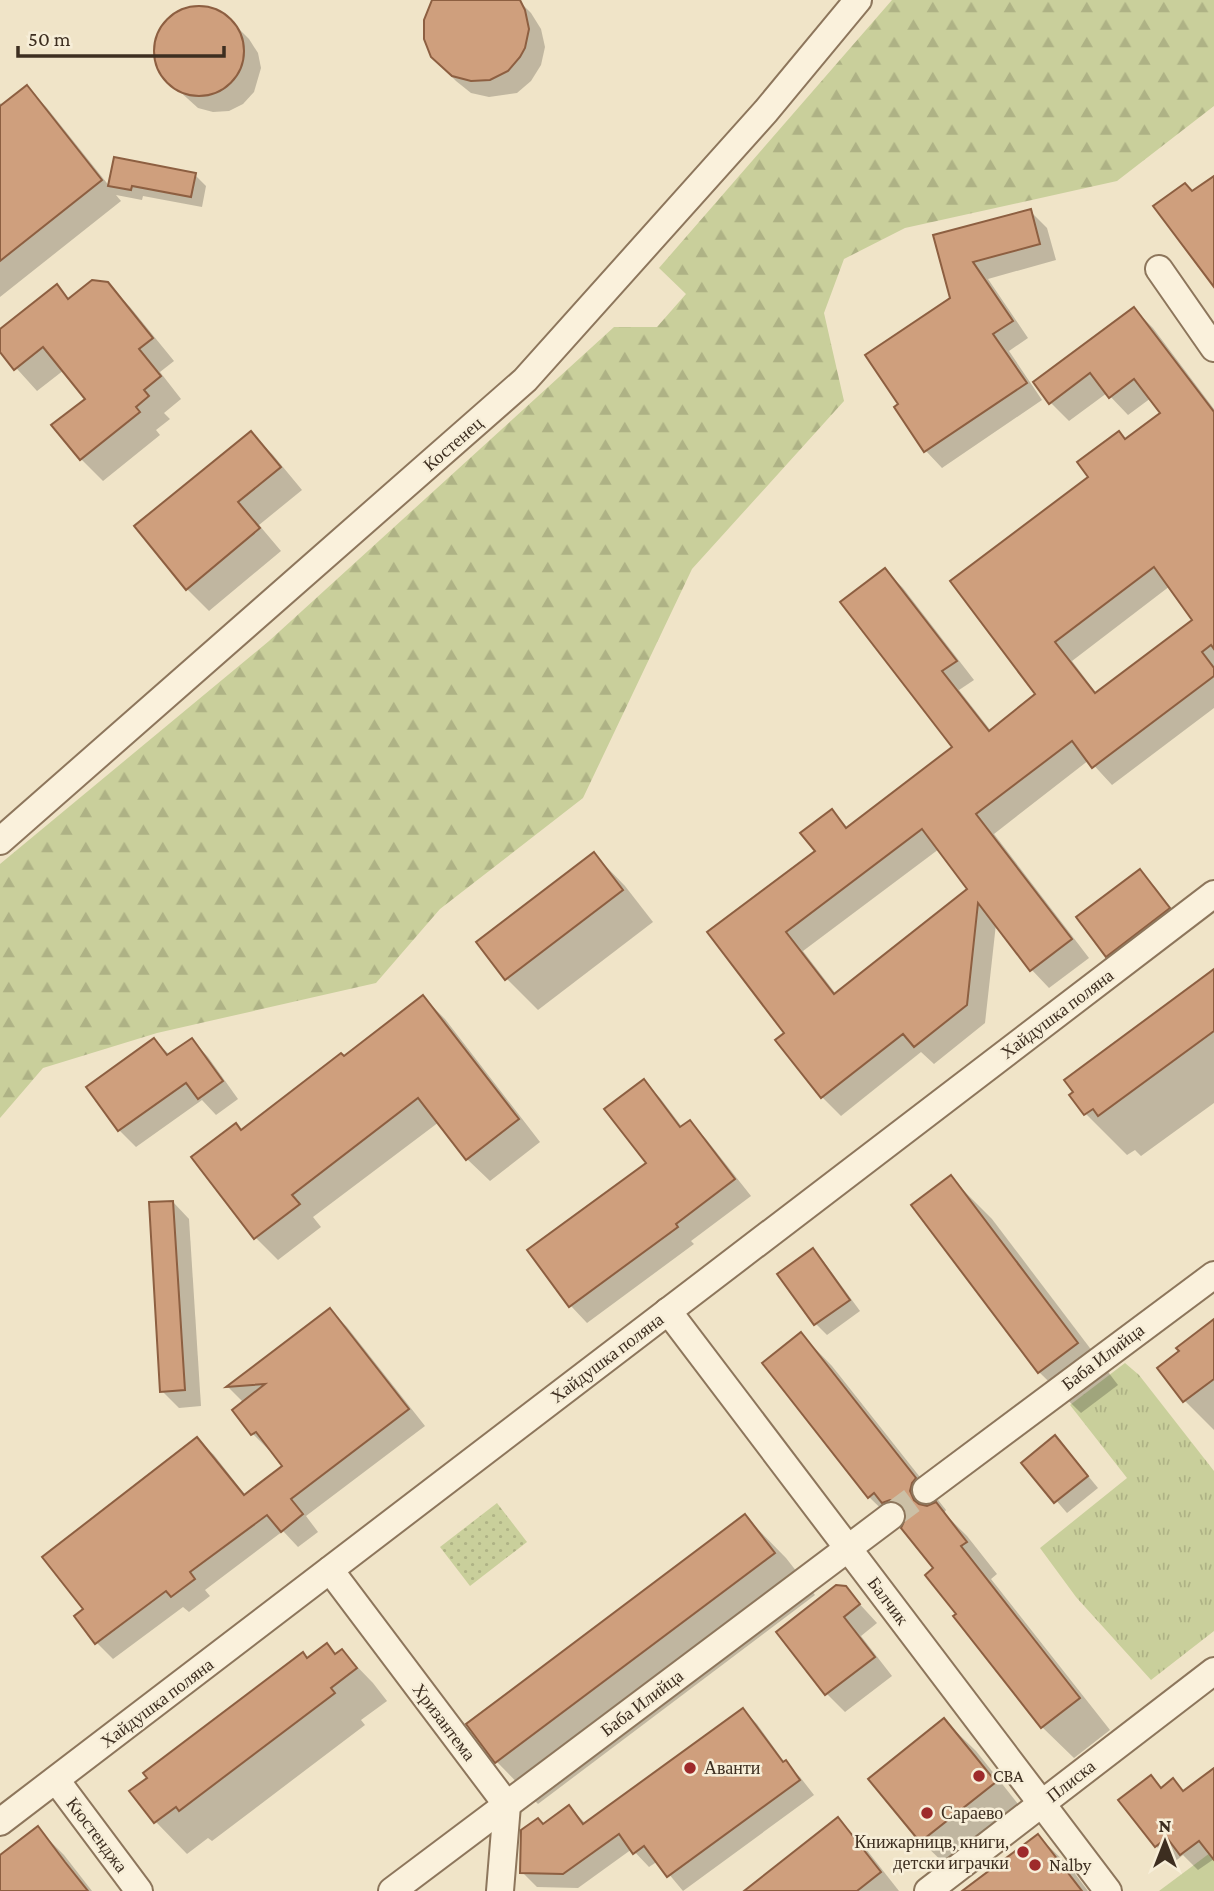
<svg xmlns="http://www.w3.org/2000/svg" width="1214" height="1891" font-family="'Crimson Pro',serif">
<defs>
<pattern id="grass-tufts" width="24" height="20" patternUnits="userSpaceOnUse" patternTransform="scale(1.75)"><rect width="24" height="20" fill="#c9cf9b"/><path d="M3 7l-1-3M5 7V3M7 7l1-3M15 17l-1-3M17 17v-4M19 17l1-3" fill="none" stroke="#aeb285"/></pattern>
<pattern id="forest-firs" width="22" height="20" patternUnits="userSpaceOnUse" patternTransform="scale(1.75)"><rect width="22" height="20" fill="#c9cf9b"/><path d="M5 1l3.5 6h-7zM16 11l3.5 6h-7z" fill="#aeb285"/></pattern>
<pattern id="park-dots" width="8" height="8" patternUnits="userSpaceOnUse" patternTransform="scale(1.75)"><rect width="8" height="8" fill="#c9cf9b"/><path d="M2 2h.1M6 6h.1" fill="none" stroke="#aeb285" stroke-width="1.8" stroke-linecap="round"/></pattern>
</defs>
<rect width="100%" height="100%" fill="#f0e4c8"/>
<polygon fill="url(#grass-tufts)" points="1125,1363 1139,1375 1214,1471 1214,1631 1151,1680 1076,1597 1040,1548 1127,1478 1070,1405"/>
<polygon fill="url(#forest-firs)" points="892,0 1214,0 1214,106 1117,181 905,228 844,259 824,313 844,401 692,569 583,798 440,909 376,983 157,1033 43,1068 0,1118 0,864 269,641 614,327 657,327 686,294 659,268"/>
<polygon fill="url(#park-dots)" points="497,1503 527,1542 470,1586 440,1547"/>
<polygon fill="#c9cf9b" points="1214,1850 1214,1891 1159,1891"/>
<g fill="#0003" fill-rule="evenodd">
<polygon points="435,0 518,0 531,13 541,29 545,47 541,65 531,81 517,93 489,97 471,93 456,81 438,63"/>
<polygon points="203,7 219,12 232,22 249,39 258,53 261,68 254,92 243,104 229,111 213,112 198,108 167,80 156,59 156,43 162,28 173,16 187,9"/>
<polygon points="27,87 47,108 110,187 115,159 195,175 206,186 202,207 143,196 142,200 116,195 121,201 0,297 0,103 3,106"/>
<polygon points="1030,211 1047,228 1056,260 988,279 1028,338 1009,351 1042,400 942,468 926,451 896,408 952,298 935,236"/>
<polygon points="107,284 130,307 174,361 160,372 181,399 164,413 170,419 156,430 160,435 103,481 81,459 87,399 64,370 37,391 0,350 0,332 56,287 70,300"/>
<path d="M 1134,309 L 1153,328 L 1214,409 L 1214,708 L 1112,785 L 1089,760 L 994,834 L 1089,958 L 1049,988 L 1031,969 L 996,924 L 985,1023 L 934,1064 L 921,1052 L 841,1116 L 822,1097 L 777,1040 L 786,1033 L 710,933 L 817,851 L 832,811 L 848,828 L 955,747 L 885,570 L 903,588 L 974,680 L 959,690 L 991,731 L 1038,694 L 1090,477 L 1126,440 L 1162,413 L 1151,398 L 1128,415 L 1107,393 L 1069,421 L 1051,403 ZM 1170,586 L 1195,620 L 1097,694 L 1072,661 ZM 939,849 L 970,890 L 836,994 L 803,951 Z"/>
<polygon points="251,433 273,455 302,490 259,525 281,551 209,611 187,589"/>
<polygon points="594,854 625,886 653,922 538,1010 507,979"/>
<polygon points="1140,871 1156,888 1185,926 1124,972 1107,956"/>
<polygon points="1214,971 1214,1103 1141,1156 1135,1150 1127,1155 1086,1114"/>
<polygon points="423,997 445,1019 540,1142 490,1181 467,1159 439,1122 313,1217 321,1227 278,1260 256,1238 194,1158 242,1131 344,1058"/>
<polygon points="154,1040 170,1055 192,1040 208,1057 238,1099 216,1115 202,1100 136,1147 119,1130"/>
<polygon points="644,1081 660,1098 682,1127 690,1122 706,1139 751,1196 691,1241 694,1244 587,1323 571,1306 529,1251 648,1163"/>
<polygon points="951,1178 992,1219 1118,1385 1081,1413 1039,1372 914,1206"/>
<polygon points="173,1202 189,1219 201,1406 179,1408 162,1391"/>
<polygon points="813,1251 824,1262 860,1311 827,1335 816,1324 780,1275"/>
<polygon points="330,1310 347,1327 425,1426 306,1516 318,1532 298,1547 283,1531 205,1590 210,1596 189,1612 183,1607 113,1659 97,1643 77,1616 86,1610 197,1439 214,1455 246,1496 285,1466 271,1449 269,1450 253,1434 234,1410 244,1403 228,1387"/>
<polygon points="1214,1321 1214,1430 1185,1401 1160,1368"/>
<polygon points="801,1334 832,1366 946,1510 944,1513 967,1536 997,1574 991,1579 1110,1730 1074,1758 1042,1727 955,1616 958,1614 935,1569 902,1527 901,1528 869,1497"/>
<polygon points="1066,1449 1098,1488 1067,1513 1024,1463"/>
<polygon points="745,1516 786,1558 815,1595 538,1804 497,1762 468,1725"/>
<polygon points="845,1588 877,1623 861,1636 892,1676 845,1712 827,1694 779,1632"/>
<polygon points="327,1645 337,1655 342,1651 373,1683 387,1701 361,1720 365,1725 212,1841 208,1838 187,1854 156,1822 132,1792"/>
<polygon points="743,1710 757,1724 785,1763 800,1777 814,1795 683,1891 658,1861 649,1867 632,1849 578,1888 537,1887 522,1872 543,1825 569,1807 586,1824"/>
<polygon points="944,1720 976,1751 1026,1814 953,1872 921,1841 871,1779"/>
<polygon points="1214,1771 1214,1859 1198,1870 1183,1855 1173,1863 1156,1846 1121,1800 1151,1777 1162,1789 1173,1781 1185,1792"/>
<polygon points="838,1820 862,1844 899,1891 747,1891"/>
<polygon points="38,1829 64,1855 92,1891 0,1891 0,1857"/>
<polygon points="1038,1836 1070,1867 1088,1891 982,1891"/>
</g>
<g fill="#cf9f7d" stroke="#8d5f41" stroke-width="2" fill-rule="evenodd">
<polygon points="432,0 520,0 525,10 529,29 525,48 520,57 508,71 490,80 471,81 452,76 431,57 424,39 424,20"/>
<circle cx="199" cy="51" r="45"/>
<polygon points="27,85 102,180 0,261 0,106"/>
<polygon points="114,157 196,173 191,197 132,186 131,190 108,186"/>
<polygon points="1214,176 1214,287 1153,206 1185,183 1192,191"/>
<polygon points="1031,209 1040,244 973,262 1013,321 993,334 1027,383 924,452 894,407 898,404 865,355 950,298 933,235"/>
<polygon points="92,280 108,282 153,338 139,349 161,376 144,390 149,396 136,407 140,412 80,460 51,425 85,399 43,347 14,370 0,352 0,329 57,284 68,299"/>
<path d="M 1134,307 L 1214,412 L 1214,649 L 1211,645 L 1202,652 L 1214,668 L 1214,676 L 1092,768 L 1072,741 L 976,814 L 1072,939 L 1030,971 L 978,903 L 967,1005 L 914,1047 L 903,1034 L 821,1098 L 775,1040 L 784,1033 L 707,932 L 815,851 L 800,833 L 832,809 L 846,828 L 952,747 L 840,602 L 885,568 L 957,661 L 942,671 L 989,731 L 1035,694 L 950,581 L 1088,477 L 1077,462 L 1119,431 L 1125,439 L 1160,413 L 1134,379 L 1109,398 L 1090,373 L 1049,404 L 1033,382 ZM 1154,567 L 1192,620 L 1095,693 L 1055,642 ZM 922,829 L 967,889 L 834,994 L 786,932 Z"/>
<polygon points="251,431 281,467 238,502 260,528 186,590 134,526"/>
<polygon points="594,852 623,890 505,980 476,942"/>
<polygon points="1140,869 1170,908 1106,957 1076,917"/>
<polygon points="1214,969 1214,1031 1098,1116 1093,1109 1084,1115 1069,1095 1073,1092 1064,1080"/>
<polygon points="423,995 519,1119 466,1160 418,1098 292,1195 300,1204 254,1239 191,1157 236,1123 241,1130 341,1053 344,1056"/>
<polygon points="154,1038 167,1055 192,1038 223,1081 198,1099 186,1083 118,1131 86,1087"/>
<polygon points="644,1079 680,1127 690,1120 735,1179 676,1224 678,1227 569,1307 527,1250 646,1163 604,1109"/>
<polygon points="951,1175 1078,1343 1038,1373 911,1205"/>
<polygon points="173,1201 185,1390 160,1392 149,1202"/>
<polygon points="813,1248 850,1300 814,1325 777,1274"/>
<polygon points="330,1308 409,1409 291,1499 303,1514 281,1532 267,1515 190,1572 195,1579 171,1597 166,1591 95,1644 74,1616 83,1609 42,1557 197,1437 244,1495 282,1466 256,1432 251,1435 232,1410 265,1384 226,1387"/>
<polygon points="1214,1319 1214,1379 1183,1402 1157,1368 1179,1351 1176,1348"/>
<polygon points="801,1332 916,1478 912,1483 910,1491 914,1500 919,1504 927,1506 936,1502 967,1542 961,1546 1080,1698 1041,1728 953,1616 956,1614 925,1575 933,1568 901,1528 907,1515 903,1506 898,1502 890,1500 882,1503 874,1493 868,1498 762,1363"/>
<polygon points="1055,1435 1088,1476 1054,1503 1021,1463"/>
<polygon points="745,1514 775,1553 495,1763 466,1724"/>
<polygon points="836,1585 846,1586 860,1604 844,1617 875,1657 825,1695 776,1632"/>
<polygon points="327,1643 335,1654 342,1649 357,1668 331,1688 335,1693 179,1811 176,1807 154,1823 129,1791 147,1778 143,1773 303,1652 307,1658"/>
<polygon points="743,1708 783,1762 786,1760 800,1780 667,1877 644,1846 633,1854 619,1834 563,1874 520,1873 521,1830 538,1818 543,1824 569,1805 583,1824"/>
<polygon points="944,1718 996,1782 920,1842 868,1779"/>
<polygon points="1214,1768 1214,1860 1199,1841 1180,1855 1167,1838 1155,1847 1118,1800 1151,1775 1161,1788 1173,1778 1183,1791"/>
<polygon points="838,1817 881,1872 857,1891 744,1891"/>
<polygon points="38,1826 65,1862 88,1891 0,1891 0,1855"/>
<polygon points="1038,1834 1082,1891 962,1891"/>
</g>
<g fill="none" stroke-linecap="round" stroke-linejoin="round">
<polyline stroke="#ccc0a6" stroke-width="26" stroke-dasharray="26 13" stroke-linecap="butt" points="891,1516 926,1490"/>
<defs>
<g id="street">
<polyline points="1159,269 1214,348"/>
<polyline points="0,841 525,380 766,111 858,0"/>
<polyline points="668,1311 1108,1891"/>
<polyline points="926,1490 1214,1275"/>
<polyline points="330,1570 507,1805 500,1891"/>
<polyline points="56,1780 139,1891"/>
<polyline points="0,1822 1214,894"/>
<polyline points="392,1891 891,1516"/>
<polyline points="928,1891 1214,1671"/>
</g>
</defs>
<use href="#street" stroke="#8d765c" stroke-width="30"/>
<use href="#street" stroke="#faf1dc" stroke-width="26"/>
</g>
<g fill="#9e2a2b" stroke="#f7eed8" stroke-width="2.5">
<circle cx="690" cy="1768" r="7"/>
<circle cx="979" cy="1776" r="7"/>
<circle cx="927" cy="1813" r="7"/>
<circle cx="1023" cy="1852" r="7"/>
<circle cx="1035" cy="1865" r="7"/>
</g>
<g text-anchor="middle" stroke-width="5" stroke-linejoin="round" paint-order="stroke">
<g font-size="18" fill="#3d2e20" stroke="#f7eed8">
<text transform="translate(453 444) rotate(-41)" y="6">Костенец</text>
<text transform="translate(1057 1014) rotate(-37)" y="6">Хайдушка поляна</text>
<text transform="translate(1103 1357) rotate(-37)" y="6">Баба Илийца</text>
<text transform="translate(607 1358) rotate(-37)" y="6">Хайдушка поляна</text>
<text transform="translate(888 1601) rotate(53)" y="6">Балчик</text>
<text transform="translate(157 1703) rotate(-37)" y="6">Хайдушка поляна</text>
<text transform="translate(642 1703) rotate(-37)" y="6">Баба Илийца</text>
<text transform="translate(444 1722) rotate(53)" y="6">Хризантема</text>
<text transform="translate(1071 1781) rotate(-38)" y="6">Плиска</text>
<text transform="translate(97 1835) rotate(53)" y="6">Кюстенджа</text>
</g>
<g font-size="18" fill="#3d2e20" stroke="#f7eed8" text-anchor="start">
<text x="704" y="1774">Аванти</text>
<text x="993" y="1782">CBA</text>
<text x="941" y="1819">Сараево</text>
<text x="1009" y="1848" text-anchor="end">Книжарницв, книги,<tspan x="1009" dy="21">детски играчки</tspan></text>
<text x="1049" y="1871">Nalby</text>
</g>
</g>
<g transform="translate(1165 1842)" stroke="#f7eed8" stroke-width="5" paint-order="stroke">
<path d="M0-5L12 26L0 18L-12 26Z" fill="#3d2e20"/>
<text y="-10" font-size="19" font-weight="bold" text-anchor="middle" fill="#3d2e20">N</text>
</g>
<path d="M18 46v10h206v-10" fill="none" stroke="#3d2e20" stroke-width="3.5"/>
<text x="28" y="46" font-size="21" fill="#3d2e20" stroke="#f7eed8" stroke-width="5" paint-order="stroke">50 m</text>
</svg>
